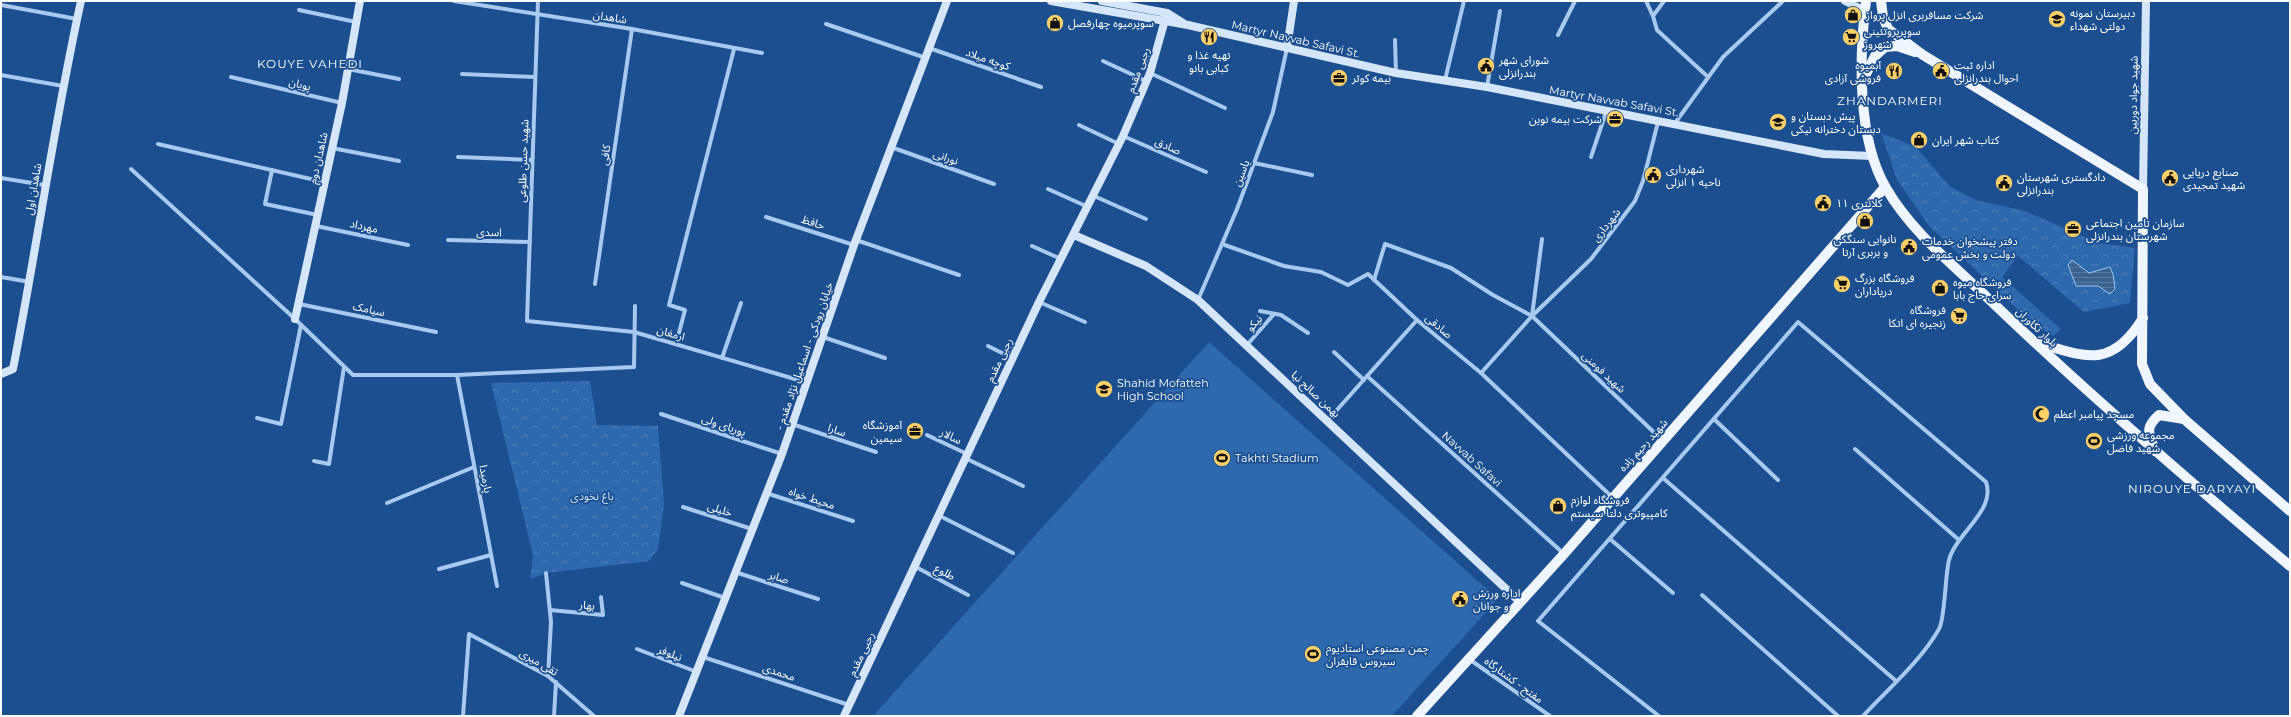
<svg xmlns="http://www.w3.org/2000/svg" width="2291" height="717" font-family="Montserrat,'Noto Sans Arabic',sans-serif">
<defs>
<pattern id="park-crowns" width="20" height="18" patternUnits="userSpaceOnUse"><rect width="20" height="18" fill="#2e69ad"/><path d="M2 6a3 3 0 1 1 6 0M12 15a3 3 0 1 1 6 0" fill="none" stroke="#4d80b9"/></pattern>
<pattern id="water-rules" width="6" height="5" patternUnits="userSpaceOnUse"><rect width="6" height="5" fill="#3c6290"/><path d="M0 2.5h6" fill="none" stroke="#597aa1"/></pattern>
</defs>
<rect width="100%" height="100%" fill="#1b4f8f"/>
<g fill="url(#park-crowns)">
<polygon points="1881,133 1916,147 1949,186 1975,200 2025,211 2099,243 2135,248 2130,303 2084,312 2018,256 2002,277 2061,329 2053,336 2031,322 1930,227 1897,180"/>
<polygon points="590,381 597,425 658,426 664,505 658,549 649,561 546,573 530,579 533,555 491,383"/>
</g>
<polygon fill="#2e69ad" points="1209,342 1498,599 1392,716 873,716"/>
<polygon fill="url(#water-rules)" stroke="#9cc4f0" points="2072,260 2089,273 2110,267 2113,274 2115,289 2110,294 2098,286 2076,286 2068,265"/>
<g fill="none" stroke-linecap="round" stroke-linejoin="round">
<g stroke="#a9c9ee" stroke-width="4">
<polyline points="454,1 632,29 762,53"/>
<polyline points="538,1 527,321 634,332 805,382"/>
<polyline points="1646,1 1653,16 1657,30 1708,77"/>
<polyline points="1,5 77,19"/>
<polyline points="299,10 356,22"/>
<polyline points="1653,16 1664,1"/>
<polyline points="826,24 926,58"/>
<polyline points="1558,35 1575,1"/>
<polyline points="1395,40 1396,73"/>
<polyline points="929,48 1041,87"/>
<polyline points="1103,61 1146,81"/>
<polyline points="348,69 399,79"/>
<polyline points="1150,73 1225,108"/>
<polyline points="462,74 535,77"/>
<polyline points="1,75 63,86"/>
<polyline points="231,77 342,103"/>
<polyline points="1445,80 1464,1"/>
<polyline points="1487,87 1500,11"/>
<polyline points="1675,123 1723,57 1783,1"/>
<polyline points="1079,125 1119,144"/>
<polyline points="1123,136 1206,172"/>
<polyline points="158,144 324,182"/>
<polyline points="891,147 994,184"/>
<polyline points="332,148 399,161"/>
<polyline points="458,157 532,160"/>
<polyline points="1591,157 1606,112"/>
<polyline points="1254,163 1312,175"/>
<polyline points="131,169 295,319 353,375 457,375 634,367 635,306"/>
<polyline points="272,170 265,204 318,215"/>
<polyline points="1,178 44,185"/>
<polyline points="1048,189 1088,207"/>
<polyline points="1094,196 1146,219"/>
<polyline points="766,217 854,245"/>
<polyline points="316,226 408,245"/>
<polyline points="448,240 530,242"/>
<polyline points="856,240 959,275"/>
<polyline points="1222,244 1284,266 1321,272 1348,285 1368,274 1417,320 1481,373 1612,497"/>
<polyline points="1032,246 1061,259"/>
<polyline points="1,277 30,282"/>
<polyline points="1374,280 1385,244 1451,268 1493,295 1532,316 1663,441"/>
<polyline points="595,284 632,29"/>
<polyline points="1198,300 1237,209 1273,112 1287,48"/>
<polyline points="1039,302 1085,322"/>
<polyline points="299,304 436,332"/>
<polyline points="1260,311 1281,315 1308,333"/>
<polyline points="1532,316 1542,239"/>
<polyline points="823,337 885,358"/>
<polyline points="676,344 685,310 669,305 734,49"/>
<polyline points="1247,345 1274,314"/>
<polyline points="988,346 1012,358"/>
<polyline points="1334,352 1364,380"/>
<polyline points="722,358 741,303"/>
<polyline points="1481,373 1532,316 1591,259 1635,201 1643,181 1658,122"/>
<polyline points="457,375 497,586"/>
<polyline points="1367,376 1563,553"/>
<polyline points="661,414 782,454"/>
<polyline points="257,418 281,424 301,325"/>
<polyline points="1714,419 1778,480"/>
<polyline points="1328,420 1417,320"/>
<polyline points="792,424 876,452"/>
<polyline points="927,435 967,454"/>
<polyline points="1855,449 1959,540"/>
<polyline points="965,458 1023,486"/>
<polyline points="314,461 329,464 344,367"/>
<polyline points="1663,478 1896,681"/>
<polyline points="766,493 853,521"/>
<polyline points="387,503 474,467"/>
<polyline points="683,507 752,529"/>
<polyline points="938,515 1013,553"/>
<polyline points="1610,539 1673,593"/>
<polyline points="914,566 968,595"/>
<polyline points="439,569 491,555"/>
<polyline points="735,572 818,599"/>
<polyline points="546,573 551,622 548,676"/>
<polyline points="682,583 725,598"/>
<polyline points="1702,595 1838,716"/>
<polyline points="550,610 603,615 601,597"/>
<polyline points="637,649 697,672"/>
<polyline points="703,657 849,705"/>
<polyline points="1469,659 1550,716"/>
<polyline points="463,716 469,634 548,676 594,716"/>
<polyline points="554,716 556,682"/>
<path d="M 1659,716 L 1538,621 L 1798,322 L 1986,482 C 1996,511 1956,533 1949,560 C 1945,576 1945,619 1939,629 C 1920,662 1889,688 1863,716"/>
</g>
<g stroke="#d6e6fa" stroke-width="8">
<polyline points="1051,1 1188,25 1396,73 1487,87 1824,154 1872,156"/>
<polyline points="1102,1 1167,13 1183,23"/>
<polyline points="1845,1 1865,11"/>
<polyline points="1287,48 1294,1"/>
<polyline points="2143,189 2146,1"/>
<polyline points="1074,235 1146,266 1198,300 1520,602"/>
<polyline points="295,319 342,103 360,1"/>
<path d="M 1,374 L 13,369 C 37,247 54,123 81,1"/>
<polyline points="679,716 782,454 854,245 947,1"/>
<polyline points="844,716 1039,302 1123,136 1150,73 1167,13"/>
</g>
<g stroke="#f0f6ff" stroke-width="10">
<path d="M 1866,1 C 1859,57 1857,138 1886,188 C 1912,233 1956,267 1993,303 C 2089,395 2189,481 2290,566"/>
<polyline points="1881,1 1883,17 1888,29 1923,55 2143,189 2142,364 2150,384 2184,419 2290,511"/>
<polyline points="1863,80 1875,56 1885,47 1897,46 1915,52"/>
<path d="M 2036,342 C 2085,357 2111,370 2143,318"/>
<path d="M 2155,451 C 2149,434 2144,428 2159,415 L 2184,419"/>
<polyline points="1417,716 1564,554 1885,187"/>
</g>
</g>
<defs>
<symbol id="shop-disc" viewBox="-11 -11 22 22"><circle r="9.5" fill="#ffd166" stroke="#1b4f8f"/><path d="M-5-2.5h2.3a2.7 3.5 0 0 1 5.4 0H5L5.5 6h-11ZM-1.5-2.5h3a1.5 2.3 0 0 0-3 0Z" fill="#111"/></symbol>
<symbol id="school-disc" viewBox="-11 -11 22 22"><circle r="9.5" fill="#ffd166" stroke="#1b4f8f"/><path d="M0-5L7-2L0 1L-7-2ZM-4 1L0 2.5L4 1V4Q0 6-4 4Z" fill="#111"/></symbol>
<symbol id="restaurant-disc" viewBox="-11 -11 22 22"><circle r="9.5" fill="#ffd166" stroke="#1b4f8f"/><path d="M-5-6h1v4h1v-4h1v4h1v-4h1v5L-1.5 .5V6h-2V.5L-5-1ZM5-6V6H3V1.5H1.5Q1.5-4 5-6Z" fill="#111"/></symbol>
<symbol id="supermarket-disc" viewBox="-11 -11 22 22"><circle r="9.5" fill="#ffd166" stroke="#1b4f8f"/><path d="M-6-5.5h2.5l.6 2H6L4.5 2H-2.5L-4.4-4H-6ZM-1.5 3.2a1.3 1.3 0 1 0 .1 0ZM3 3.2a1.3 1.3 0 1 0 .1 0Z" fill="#111"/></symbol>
<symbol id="civic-disc" viewBox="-11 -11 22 22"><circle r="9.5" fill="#ffd166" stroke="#1b4f8f"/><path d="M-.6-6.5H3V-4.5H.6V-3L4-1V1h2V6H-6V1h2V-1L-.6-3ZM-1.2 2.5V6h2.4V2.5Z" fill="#111"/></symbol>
<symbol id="office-disc" viewBox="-11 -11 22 22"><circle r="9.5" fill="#ffd166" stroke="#1b4f8f"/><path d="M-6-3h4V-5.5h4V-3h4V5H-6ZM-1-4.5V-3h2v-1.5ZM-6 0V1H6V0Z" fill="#111"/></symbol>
<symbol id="mosque-disc" viewBox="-11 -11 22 22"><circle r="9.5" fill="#ffd166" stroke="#1b4f8f"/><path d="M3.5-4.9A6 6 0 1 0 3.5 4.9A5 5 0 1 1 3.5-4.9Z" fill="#111"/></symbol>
<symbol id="stadium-disc" viewBox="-11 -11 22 22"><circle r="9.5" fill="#ffd166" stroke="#1b4f8f"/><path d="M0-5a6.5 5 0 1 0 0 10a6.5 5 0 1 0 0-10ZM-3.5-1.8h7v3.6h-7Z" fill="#111"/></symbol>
</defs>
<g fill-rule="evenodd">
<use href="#shop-disc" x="1843" y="5" width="20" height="20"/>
<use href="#school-disc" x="2047" y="9" width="20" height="20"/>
<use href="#shop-disc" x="1045" y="13" width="20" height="20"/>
<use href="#restaurant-disc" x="1199" y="27" width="20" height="20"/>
<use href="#supermarket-disc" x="1841" y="27" width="20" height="20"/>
<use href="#civic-disc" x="1476" y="56" width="20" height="20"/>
<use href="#restaurant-disc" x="1884" y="61" width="20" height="20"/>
<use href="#civic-disc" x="1931" y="61" width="20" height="20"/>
<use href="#office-disc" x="1329" y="68" width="20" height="20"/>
<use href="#office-disc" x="1605" y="109" width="20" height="20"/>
<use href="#school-disc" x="1768" y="112" width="20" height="20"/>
<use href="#shop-disc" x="1909" y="130" width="20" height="20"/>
<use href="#civic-disc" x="1643" y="165" width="20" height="20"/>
<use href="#civic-disc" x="2160" y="168" width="20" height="20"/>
<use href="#civic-disc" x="1994" y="173" width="20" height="20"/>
<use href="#civic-disc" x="1813" y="193" width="20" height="20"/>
<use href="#shop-disc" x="1855" y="211" width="20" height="20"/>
<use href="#office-disc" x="2063" y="219" width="20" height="20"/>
<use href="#civic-disc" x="1899" y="237" width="20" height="20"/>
<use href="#supermarket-disc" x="1832" y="274" width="20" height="20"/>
<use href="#shop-disc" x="1930" y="278" width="20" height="20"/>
<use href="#supermarket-disc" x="1949" y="306" width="20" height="20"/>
<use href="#school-disc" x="1094" y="379" width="20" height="20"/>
<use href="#mosque-disc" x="2031" y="404" width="20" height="20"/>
<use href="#office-disc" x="905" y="421" width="20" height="20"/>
<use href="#stadium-disc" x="2084" y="431" width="20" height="20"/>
<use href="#stadium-disc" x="1212" y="448" width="20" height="20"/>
<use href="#shop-disc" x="1548" y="496" width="20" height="20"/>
<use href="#civic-disc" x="1450" y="589" width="20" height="20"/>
<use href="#stadium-disc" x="1303" y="644" width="20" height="20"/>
</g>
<g text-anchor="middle" stroke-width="3.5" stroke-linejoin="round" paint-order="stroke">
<g font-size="11" fill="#fff" stroke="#1b4f8f" text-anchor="start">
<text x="2070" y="17">دبیرستان نمونه<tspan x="2070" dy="13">دولتی شهداء</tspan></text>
<text x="1866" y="19">شرکت مسافربری انزل پرواز</text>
<text x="1068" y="27">سوپرمیوه چهارفصل</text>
<text x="1864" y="35">سوپرپروتئینی<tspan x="1864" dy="13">شهروز</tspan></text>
<text x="1209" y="59" text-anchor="middle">تهیه غذا و<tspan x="1209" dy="13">کبابی بانو</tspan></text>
<text x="1499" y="64">شورای شهر<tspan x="1499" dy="13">بندرانزلی</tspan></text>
<text x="1881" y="69" text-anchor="end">آبمیوه<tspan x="1881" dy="13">فروشی آزادی</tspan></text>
<text x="1954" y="69">اداره ثبت<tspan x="1954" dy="13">احوال بندرانزلی</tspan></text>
<text x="1352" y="82">بیمه کوثر</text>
<text x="1791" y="120">پیش دبستان و<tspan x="1791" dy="13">دبستان دخترانه نیکی</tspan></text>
<text x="1602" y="123" text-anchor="end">شرکت بیمه نوین</text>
<text x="1932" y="144">کتاب شهر ایران</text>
<text x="1666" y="173">شهرداری<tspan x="1666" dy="13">ناحیه ۱ انزلی</tspan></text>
<text x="2183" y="176">صنایع دریایی<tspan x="2183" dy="13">شهید تمجیدی</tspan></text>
<text x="2017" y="181">دادگستری شهرستان<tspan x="2017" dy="13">بندرانزلی</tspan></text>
<text x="1836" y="207">کلانتری ۱۱</text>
<text x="2086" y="227">سازمان تامین اجتماعی<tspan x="2086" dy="13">شهرستان بندرانزلی</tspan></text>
<text x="1865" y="243" text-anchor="middle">نانوایی سنگکی<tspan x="1865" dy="13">و بربری آرتا</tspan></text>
<text x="1922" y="245">دفتر پیشخوان خدمات<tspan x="1922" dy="13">دولت و بخش عمومی</tspan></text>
<text x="1855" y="282">فروشگاه بزرگ<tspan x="1855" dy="13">دریاداران</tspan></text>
<text x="1953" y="286">فروشگاه میوه<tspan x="1953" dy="13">سرای حاج بابا</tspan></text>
<text x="1946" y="314" text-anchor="end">فروشگاه<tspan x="1946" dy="13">زنجیره ای اتکا</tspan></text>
<text x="1117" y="387">Shahid Mofatteh<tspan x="1117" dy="13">High School</tspan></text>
<text x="2054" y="418">مسجد پیامبر اعظم</text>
<text x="902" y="429" text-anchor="end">آموزشگاه<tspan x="902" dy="13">سیمین</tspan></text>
<text x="2107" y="439">مجموعه ورزشی<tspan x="2107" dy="13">شهید فاضل</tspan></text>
<text x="1235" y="462">Takhti Stadium</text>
<text x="1571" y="504">فروشگاه لوازم<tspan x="1571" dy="13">کامپیوتری دلتا سیستم</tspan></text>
<text x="1473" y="597">اداره ورزش<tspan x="1473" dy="13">و جوانان</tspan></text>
<text x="1326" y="652">چمن مصنوعی استادیوم<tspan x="1326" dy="13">سیروس قایقران</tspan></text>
</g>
<g font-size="11" fill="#fff" stroke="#1b4f8f">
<text transform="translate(610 17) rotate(9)" y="4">شاهدان</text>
<text transform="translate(1296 39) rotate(13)" y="4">Martyr Navvab Safavi St.</text>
<text transform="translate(988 59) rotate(19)" y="4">کوچه میلاد</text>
<text transform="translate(1138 70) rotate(-70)" y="4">رجبی مقدم</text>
<text transform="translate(300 84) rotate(13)" y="4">پویان</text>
<text transform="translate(2133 95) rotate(-89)" y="4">شهید جواد دوربین</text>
<text transform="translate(1614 101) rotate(10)" y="4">Martyr Navvab Safavi St.</text>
<text transform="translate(1168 146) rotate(23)" y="4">صادق</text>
<text transform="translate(605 155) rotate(-82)" y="4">کافی</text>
<text transform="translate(946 157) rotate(20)" y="4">نورانی</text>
<text transform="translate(318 158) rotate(-77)" y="4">شاهدان دوم</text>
<text transform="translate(523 161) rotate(-88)" y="4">شهید حسن طلوعی</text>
<text transform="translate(1241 173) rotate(-69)" y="4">یاسین</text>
<text transform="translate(33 189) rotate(-80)" y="4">شاهدان اول</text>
<text transform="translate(813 222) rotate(18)" y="4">حافظ</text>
<text transform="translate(1606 225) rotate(-52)" y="4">شهرداری</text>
<text transform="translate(364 226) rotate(12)" y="4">مهرداد</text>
<text transform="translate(489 232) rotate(1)" y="4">اسدی</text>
<text transform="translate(369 309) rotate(12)" y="4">سیامک</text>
<text transform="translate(1254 323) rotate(-49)" y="4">نیکو</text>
<text transform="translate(1439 326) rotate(40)" y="4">صادقی</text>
<text transform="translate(2037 327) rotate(43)" y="4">بلوار تکاوران</text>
<text transform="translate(671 333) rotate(16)" y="4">ارمغان</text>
<text transform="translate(804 356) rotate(-71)" y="4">- خیابان رودکی - اسماعیل نژاد مقدم</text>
<text transform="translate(999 360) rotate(-65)" y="4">رجبی مقدم</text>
<text transform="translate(1604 372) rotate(43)" y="4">شهید فومنی</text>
<text transform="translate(1316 394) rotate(43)" y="4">بهمن صالح نیا</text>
<text transform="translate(724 425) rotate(19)" y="4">پوریای ولی</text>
<text transform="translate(837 430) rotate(19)" y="4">سارا</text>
<text transform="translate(951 436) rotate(25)" y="4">سالار</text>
<text transform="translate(1643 445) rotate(-48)" y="4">شهید رحیم زاده</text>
<text transform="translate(1472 459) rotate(42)" y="4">Navvab Safavi</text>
<text transform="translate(486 479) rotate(79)" y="4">پارمیدا</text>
<text transform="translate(812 498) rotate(18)" y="4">محیط خواه</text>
<text transform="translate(720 509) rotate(18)" y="4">خلیلی</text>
<text transform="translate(945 572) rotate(28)" y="4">طلوع</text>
<text transform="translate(779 577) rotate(18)" y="4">صابر</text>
<text transform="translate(587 605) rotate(6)" y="4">بهار</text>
<text transform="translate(670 653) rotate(21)" y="4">نیلوفر</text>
<text transform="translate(861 654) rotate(-65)" y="4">رجبی مقدم</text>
<text transform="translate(539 662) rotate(30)" y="4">تقی میری</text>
<text transform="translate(779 672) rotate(18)" y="4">محمدی</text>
<text transform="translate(1514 680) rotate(36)" y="4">مفتح - کشتارگاه</text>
</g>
<g font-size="11" fill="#cfe3fa" stroke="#1b4f8f">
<text x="592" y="500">باغ نخودی</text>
</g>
<g font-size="12" letter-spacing="1" fill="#fff" stroke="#1b4f8f">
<text x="310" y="68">KOUYE VAHEDI</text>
<text x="1890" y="105">ZHANDARMERI</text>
<text x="2192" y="493">NIROUYE DARYAYI</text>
</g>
</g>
<rect width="2291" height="717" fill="none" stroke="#ffffff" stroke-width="4"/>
</svg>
